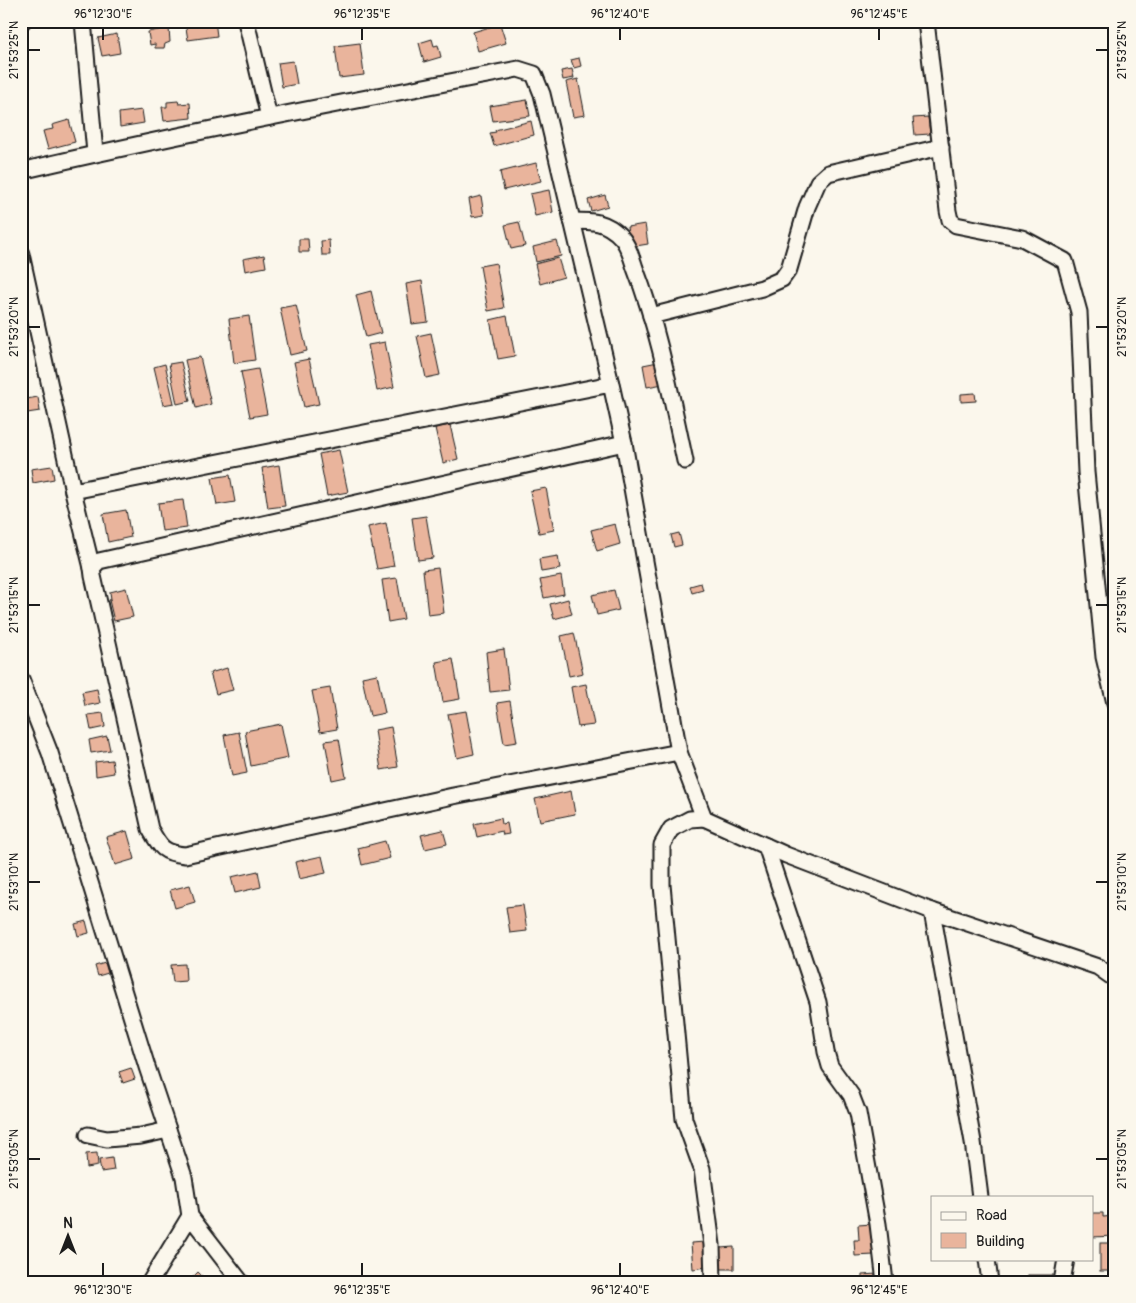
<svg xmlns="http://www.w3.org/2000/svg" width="1136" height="1303" font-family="Pangolin,sans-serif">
<rect width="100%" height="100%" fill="#fbf7ec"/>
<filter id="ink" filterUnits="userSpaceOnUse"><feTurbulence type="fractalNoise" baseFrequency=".02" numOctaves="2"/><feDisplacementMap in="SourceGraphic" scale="10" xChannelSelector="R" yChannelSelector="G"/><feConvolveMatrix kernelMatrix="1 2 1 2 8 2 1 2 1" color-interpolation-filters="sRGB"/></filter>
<g filter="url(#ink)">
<g fill="#e9b49c" stroke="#1c1c1c">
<polygon points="192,21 215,21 217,36 188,40 185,22"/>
<polygon points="500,24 506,43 478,51 473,32"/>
<polygon points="169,28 170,42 165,44 164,48 155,48 155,44 150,45 148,32"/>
<polygon points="117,34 120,53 102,56 98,38"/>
<polygon points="432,39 434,46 438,45 441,57 424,62 419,43"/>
<polygon points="360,43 364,75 339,78 335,46"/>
<polygon points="579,58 581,66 574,68 571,60"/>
<polygon points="293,61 297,84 282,87 278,63"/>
<polygon points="572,69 574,78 563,80 561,71"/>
<polygon points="578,79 585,115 573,117 566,82"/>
<polygon points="527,100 530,116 493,121 490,106"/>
<polygon points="178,101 179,104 190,103 191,118 164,121 162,107 167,107 167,102"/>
<polygon points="142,110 144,123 120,127 119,113"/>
<polygon points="928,117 930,134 915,135 913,118"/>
<polygon points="69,120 75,142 48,149 43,131 53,129 52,125"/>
<polygon points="531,121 534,135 494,146 490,133 496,132 495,130"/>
<polygon points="536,163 541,181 504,190 500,172"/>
<polygon points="549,190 553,212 535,216 530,194"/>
<polygon points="605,195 608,206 591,211 588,200"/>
<polygon points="481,196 484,215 472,217 469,199"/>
<polygon points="519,222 525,246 511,249 505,225"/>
<polygon points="645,224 648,244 630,247 627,227"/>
<polygon points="299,239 308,239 309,252 299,252"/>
<polygon points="329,240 330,255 322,255 321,241"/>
<polygon points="557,241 561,256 536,262 533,247"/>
<polygon points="264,255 266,267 245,271 243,259"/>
<polygon points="558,258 564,277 540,284 535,264"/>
<polygon points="496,263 504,308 488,311 480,266"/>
<polygon points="422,281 428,322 412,324 406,284"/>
<polygon points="371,291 381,333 366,337 356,295"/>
<polygon points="296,305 307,351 290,355 280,308"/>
<polygon points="249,316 255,360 234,363 229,319"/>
<polygon points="507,316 515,356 498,359 490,320"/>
<polygon points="431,333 440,375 426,378 417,336"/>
<polygon points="24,338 27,355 21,356 21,339"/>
<polygon points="385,342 394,387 377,391 368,345"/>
<polygon points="200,357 211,404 196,408 185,360"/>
<polygon points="309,359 319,404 304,407 294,362"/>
<polygon points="181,362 190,401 177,404 169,364"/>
<polygon points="658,362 663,384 647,387 643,365"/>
<polygon points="165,364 174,403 163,405 154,367"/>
<polygon points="258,369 267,414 250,417 241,372"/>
<polygon points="975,393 976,401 961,402 961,394"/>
<polygon points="38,397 40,411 21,414 21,400"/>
<polygon points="450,425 458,459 443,463 435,428"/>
<polygon points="339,450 348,492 327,496 319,454"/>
<polygon points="279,465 285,506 268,508 262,468"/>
<polygon points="52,466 54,479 33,483 31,469"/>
<polygon points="230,475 235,502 217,505 212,478"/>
<polygon points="546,488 554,530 539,533 530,491"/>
<polygon points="183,500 187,528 162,531 158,503"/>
<polygon points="126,510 131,537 108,542 103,514"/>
<polygon points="426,516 433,558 418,560 412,518"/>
<polygon points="386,523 394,566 377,569 368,527"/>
<polygon points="615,524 620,544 597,551 591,530"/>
<polygon points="679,533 682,545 674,547 671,535"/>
<polygon points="558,556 560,569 541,572 539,559"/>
<polygon points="438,568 444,613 428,615 423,570"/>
<polygon points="561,576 564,594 544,598 540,580"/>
<polygon points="397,578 404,619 388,622 382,580"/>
<polygon points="701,583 703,590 692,593 690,586"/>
<polygon points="126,588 133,617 114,621 109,600 111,599 110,592"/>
<polygon points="614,590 619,610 597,615 592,595"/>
<polygon points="568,599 572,614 554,619 550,604"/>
<polygon points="574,633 583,673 569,676 561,636"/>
<polygon points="504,649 509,690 490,692 486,652"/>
<polygon points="453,659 460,699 443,702 436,662"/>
<polygon points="227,668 233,690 216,694 210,673"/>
<polygon points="377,674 385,713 370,716 362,677"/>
<polygon points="586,684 594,725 578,727 571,687"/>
<polygon points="330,688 337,729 320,732 312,691"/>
<polygon points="97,689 100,703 85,706 82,692"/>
<polygon points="510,701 517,742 504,744 497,703"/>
<polygon points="466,711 474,754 457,758 448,714"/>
<polygon points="103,713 105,727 91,730 88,715"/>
<polygon points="281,724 288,758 251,766 245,731"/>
<polygon points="391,727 398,767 381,770 375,730"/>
<polygon points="239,732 247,773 232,776 224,735"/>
<polygon points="107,736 110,750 91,753 89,740"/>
<polygon points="339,739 346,777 332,780 325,741"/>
<polygon points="112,760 114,773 96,776 95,762"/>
<polygon points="571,791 575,814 540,821 535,799"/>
<polygon points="501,818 502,824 507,823 509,834 503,835 502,831 477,837 474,824"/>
<polygon points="443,830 447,844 425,849 421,835"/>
<polygon points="127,831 135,859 115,865 106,837"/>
<polygon points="385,841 390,858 362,865 358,848"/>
<polygon points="322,856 326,873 299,879 295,862"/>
<polygon points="258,871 261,887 235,893 231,877"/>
<polygon points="190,885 195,902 175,908 170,890"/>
<polygon points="523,905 527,931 510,933 506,907"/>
<polygon points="86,921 89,933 78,936 75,924"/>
<polygon points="105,963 108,973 98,976 95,966"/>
<polygon points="185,964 186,981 173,982 171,965"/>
<polygon points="131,1068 135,1079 123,1083 119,1072"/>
<polygon points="97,1153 98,1166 87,1168 86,1154"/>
<polygon points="112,1158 114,1170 101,1172 99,1160"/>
<polygon points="1092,1213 1103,1213 1103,1217 1115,1216 1115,1236 1092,1237"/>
<polygon points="872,1224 874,1255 855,1256 854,1240 859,1240 858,1225"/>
<polygon points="705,1242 707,1267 693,1269 691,1243"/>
<rect x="1100" y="1243" width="15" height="28"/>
<polygon points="734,1247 734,1269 721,1269 720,1248"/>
<polygon points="198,1272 207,1281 206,1282 193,1282 190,1280"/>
<polygon points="877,1274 878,1282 862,1282 862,1275"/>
<rect x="1028" y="1275" width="25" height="7"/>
</g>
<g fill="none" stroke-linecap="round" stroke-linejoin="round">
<defs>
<g id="minor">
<polyline points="83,21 95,153"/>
<polyline points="246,21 269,117"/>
<polyline points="926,21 948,211 950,220 956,225 1022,238 1065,261 1079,312 1086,472 1104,657 1115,703"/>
<polyline points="21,22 23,21"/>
<path d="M 21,171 C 186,132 352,101 518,69 L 534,74 L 542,94 L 611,384 L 624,443 L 679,752 L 704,818 L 786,855 L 932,911 L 1098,967 L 1115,979"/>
<path d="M 572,221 C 593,221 606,221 621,237 C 628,244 632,259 635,268 C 659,330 671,396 685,461"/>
<polyline points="21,254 73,491 92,568"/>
<polyline points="651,316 762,288 782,279 789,269 807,207 818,182 828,173 941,147"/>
<path d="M 624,443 L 99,561 L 92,568 L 93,576 L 150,829 C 160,847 163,853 185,855 L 453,796 L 679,752"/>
<polyline points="73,491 611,384"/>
<polyline points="21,679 50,753 147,1067 184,1177 190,1216 241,1282"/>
<polyline points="704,818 690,819 671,829 662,845 662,885 684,1119 702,1169 712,1245 713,1282"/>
<polyline points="766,846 818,1002 826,1052 830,1066 851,1095 858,1113 878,1224 885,1282"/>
<polyline points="932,911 973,1142 980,1197"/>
<polyline points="88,1135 107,1139 141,1136 168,1130"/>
<polyline points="987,1259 990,1282"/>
<polyline points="150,1282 190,1216"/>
<polyline points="1062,1282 1066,1259"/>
</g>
</defs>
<use href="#minor" stroke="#1c1c1c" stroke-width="19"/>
<use href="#minor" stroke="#fbf7ec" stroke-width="15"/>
</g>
</g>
<path fill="none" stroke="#1c1c1c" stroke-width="2" d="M 103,28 L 103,40M 362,28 L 362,40M 620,28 L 620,40M 879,28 L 879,40M 28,50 L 40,50M 1096,50 L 1108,50M 28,327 L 40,327M 1096,327 L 1108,327M 28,605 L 40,605M 1096,605 L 1108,605M 28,882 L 40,882M 1096,882 L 1108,882M 28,1159 L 40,1159M 1096,1159 L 1108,1159M 103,1263 L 103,1276M 362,1263 L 362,1276M 620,1263 L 620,1276M 879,1263 L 879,1276"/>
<rect width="1136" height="1303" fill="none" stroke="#fbf7ec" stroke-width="55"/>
<rect x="931" y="1196" width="162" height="65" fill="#fbf7ec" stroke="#a29f99"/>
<rect x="941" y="1212" width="25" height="8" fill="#fbf7ec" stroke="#a29f99"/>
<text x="976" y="1220" font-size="15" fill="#1c1c1c">Road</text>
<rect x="941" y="1233" width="25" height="15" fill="#e9b49c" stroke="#a29f99"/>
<text x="976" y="1246" font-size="15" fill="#1c1c1c">Building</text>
<g transform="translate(68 1236)" stroke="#fbf7ec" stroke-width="4" paint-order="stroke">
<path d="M0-4L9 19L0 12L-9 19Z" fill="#1c1c1c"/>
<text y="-8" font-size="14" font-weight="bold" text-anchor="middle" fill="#1c1c1c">N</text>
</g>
<rect x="28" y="28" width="1080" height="1248" fill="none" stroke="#1c1c1c" stroke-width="2"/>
<g font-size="12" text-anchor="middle" fill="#1c1c1c">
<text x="103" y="18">96°12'30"E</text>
<text x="362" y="18">96°12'35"E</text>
<text x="620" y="18">96°12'40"E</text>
<text x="879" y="18">96°12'45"E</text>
<text transform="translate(14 50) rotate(-90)" y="4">21°53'25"N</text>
<text transform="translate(1122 50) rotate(-90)" y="4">21°53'25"N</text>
<text transform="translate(14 327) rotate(-90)" y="4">21°53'20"N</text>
<text transform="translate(1122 327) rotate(-90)" y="4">21°53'20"N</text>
<text transform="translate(14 605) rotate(-90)" y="4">21°53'15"N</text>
<text transform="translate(1122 605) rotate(-90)" y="4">21°53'15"N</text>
<text transform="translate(14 882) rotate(-90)" y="4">21°53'10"N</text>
<text transform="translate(1122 882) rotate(-90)" y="4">21°53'10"N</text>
<text transform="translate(14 1159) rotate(-90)" y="4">21°53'05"N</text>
<text transform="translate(1122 1159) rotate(-90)" y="4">21°53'05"N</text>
<text x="103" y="1294">96°12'30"E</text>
<text x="362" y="1294">96°12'35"E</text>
<text x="620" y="1294">96°12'40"E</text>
<text x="879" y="1294">96°12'45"E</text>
</g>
</svg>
